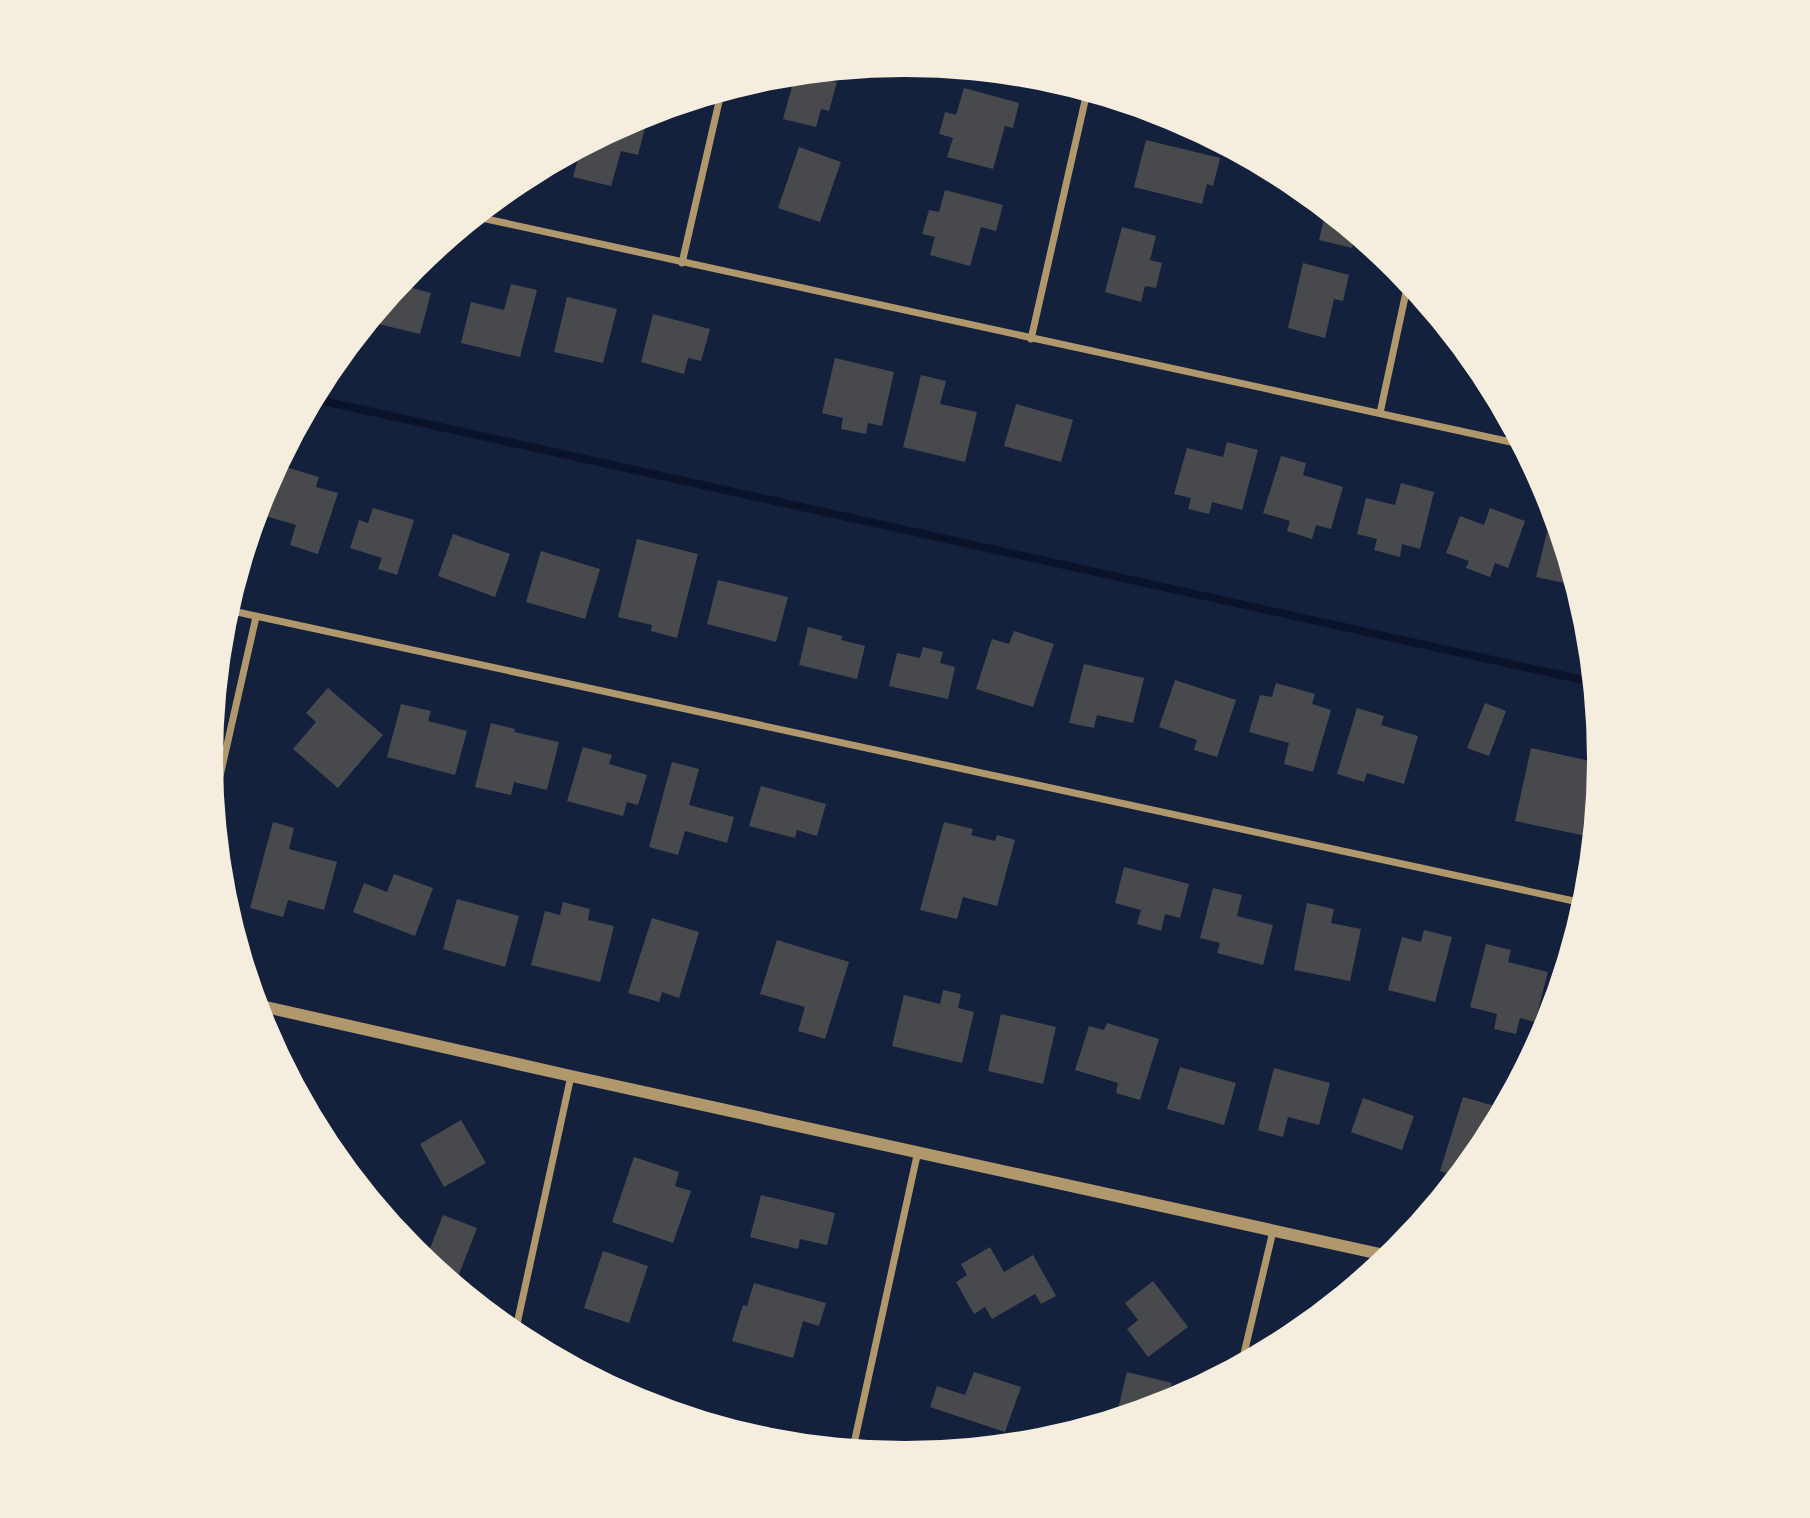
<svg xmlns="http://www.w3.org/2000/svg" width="1810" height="1518" font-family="Lato,sans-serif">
<rect width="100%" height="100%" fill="#14213d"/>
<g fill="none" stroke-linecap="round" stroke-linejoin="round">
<polyline stroke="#0b132b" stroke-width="8" points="314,399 1592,682"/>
</g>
<g fill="#48494c">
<polygon points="828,72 826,80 837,82 829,111 821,109 816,127 783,119 795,76"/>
<polygon points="964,88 1019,103 1013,128 1005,126 993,169 947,157 953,138 939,134 945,112 956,115"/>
<polygon points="628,124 645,128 638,155 621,151 611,186 573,177 578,159 572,158 573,153"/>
<polygon points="1146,140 1220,158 1213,186 1207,184 1202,204 1134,187"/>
<polygon points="799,147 841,162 820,222 778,208"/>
<polygon points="945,190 1003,205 996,231 981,227 970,266 930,255 935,237 922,234 929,210 939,212"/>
<polygon points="1326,211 1355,235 1352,248 1319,240"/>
<polygon points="1122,227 1156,236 1150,260 1162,263 1156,288 1145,286 1141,302 1105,292"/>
<polygon points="1303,263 1349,275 1343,301 1334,299 1325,338 1288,328"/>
<polygon points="511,284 537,290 520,357 461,343 471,302 504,310"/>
<polygon points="400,285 431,293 420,334 370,322"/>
<polygon points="567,297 617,309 603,363 554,352"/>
<polygon points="653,314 710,329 701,361 688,358 684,374 641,362"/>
<polygon points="835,358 894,372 882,426 868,423 866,434 841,429 843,418 822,413"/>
<polygon points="921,375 946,381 940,404 977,412 965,462 903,447"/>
<polygon points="1016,404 1073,420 1061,462 1004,446"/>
<polygon points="1227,442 1258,450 1242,510 1212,502 1209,514 1188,509 1191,498 1174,494 1187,448 1223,457"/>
<polygon points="1281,456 1306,463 1303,475 1343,487 1331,529 1316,525 1312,539 1287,531 1290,521 1263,513"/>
<polygon points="279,465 319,477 316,487 338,493 318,554 290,545 296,525 258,514 264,493"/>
<polygon points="1401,483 1434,492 1420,549 1402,544 1400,557 1374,550 1377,539 1357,534 1366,498 1395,505"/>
<polygon points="373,508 414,520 397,575 378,569 382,558 350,548 359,520 368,523"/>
<polygon points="1490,508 1525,521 1508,568 1495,563 1490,577 1466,568 1469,561 1446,553 1460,516 1484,525"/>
<polygon points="1547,532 1559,534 1574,585 1536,577"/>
<polygon points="453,534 510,554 495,597 438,576"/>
<polygon points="637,539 698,554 677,638 651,631 652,625 618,617"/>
<polygon points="541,551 600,569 585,619 526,602"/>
<polygon points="718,580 788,597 776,642 707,624"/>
<polygon points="808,627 842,636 841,640 865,646 857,679 799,665"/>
<polygon points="1014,631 1054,644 1033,707 976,689 992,639 1009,644"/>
<polygon points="923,647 943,652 940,663 955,667 948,699 889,686 897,653 920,658"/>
<polygon points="1084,664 1144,678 1133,723 1097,715 1094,728 1069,723"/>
<polygon points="1175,680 1236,700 1217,757 1194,750 1197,740 1159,727"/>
<polygon points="1276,683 1315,694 1312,704 1331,710 1313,772 1284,764 1289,743 1249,732 1260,695 1272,697"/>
<polygon points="328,688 383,735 338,788 293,749 316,722 306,713"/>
<polygon points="1485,703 1506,711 1489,756 1467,748"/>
<polygon points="401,704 431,711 428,721 467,731 455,775 387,757"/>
<polygon points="1357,708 1384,716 1381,725 1418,736 1404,784 1367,773 1364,782 1337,774"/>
<polygon points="491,723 515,729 514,732 559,742 547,790 514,782 511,795 475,787"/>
<polygon points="583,747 612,755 609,764 647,775 638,805 627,802 623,816 567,801"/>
<polygon points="1531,748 1599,763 1597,787 1586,836 1515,821"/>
<polygon points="672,762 699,769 689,805 734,817 727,843 685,831 678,855 649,847"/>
<polygon points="761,786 826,804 817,836 797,830 795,838 749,826"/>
<polygon points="273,822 294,828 289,849 337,862 324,910 288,900 283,917 250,908"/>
<polygon points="944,822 973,829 971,835 995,841 997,835 1015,840 997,906 963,897 957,919 920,910"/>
<polygon points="1124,867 1189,884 1180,918 1165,914 1161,931 1137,924 1141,910 1115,903"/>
<polygon points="394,874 433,888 415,936 353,912 364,883 387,892"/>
<polygon points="1213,888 1242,895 1237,916 1273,925 1263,965 1217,953 1220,943 1200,938"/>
<polygon points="457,899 519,916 505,967 443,949"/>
<polygon points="563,902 590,909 588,920 614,926 600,982 531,965 545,911 560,915"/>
<polygon points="1307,903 1334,909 1331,923 1361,929 1350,981 1294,970"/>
<polygon points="652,918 699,932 679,998 662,992 659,1002 628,993"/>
<polygon points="1424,930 1452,937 1435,1002 1388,990 1402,937 1421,942"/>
<polygon points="777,940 849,962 825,1039 798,1031 805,1007 760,994"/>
<polygon points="1486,944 1511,950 1508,962 1548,972 1535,1022 1520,1018 1516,1034 1494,1029 1497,1014 1470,1007"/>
<polygon points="943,990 961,994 958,1008 974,1012 962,1063 892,1046 904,995 940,1004"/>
<polygon points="1001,1014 1056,1027 1043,1084 988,1071"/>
<polygon points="1107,1023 1159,1039 1140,1100 1116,1093 1118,1083 1075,1070 1089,1026 1104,1030"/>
<polygon points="1180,1067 1236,1083 1224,1125 1167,1109"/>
<polygon points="1274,1068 1330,1083 1319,1125 1288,1117 1283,1137 1258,1130"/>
<polygon points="1463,1097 1502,1108 1482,1145 1456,1176 1440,1171"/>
<polygon points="1363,1098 1414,1116 1402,1150 1351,1132"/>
<polygon points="461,1120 486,1163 444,1187 420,1144"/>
<polygon points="634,1157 679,1172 675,1186 691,1191 673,1243 612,1222"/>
<polygon points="761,1195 835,1213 827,1245 800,1239 798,1249 750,1237"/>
<polygon points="443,1215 477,1228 456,1282 426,1259"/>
<polygon points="990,1247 1004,1272 1033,1255 1056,1296 1041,1304 1035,1294 992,1319 985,1307 974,1314 956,1282 967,1275 961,1264"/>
<polygon points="603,1251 648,1266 629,1323 584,1308"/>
<polygon points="1153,1281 1188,1327 1148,1357 1127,1329 1138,1320 1125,1303"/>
<polygon points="754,1283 826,1303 819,1326 803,1321 793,1358 732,1341 743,1305 747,1306"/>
<polygon points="974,1372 1021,1387 1005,1432 930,1407 937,1386 965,1395"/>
<polygon points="1127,1372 1172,1383 1167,1401 1116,1417"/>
</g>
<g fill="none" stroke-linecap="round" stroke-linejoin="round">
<g stroke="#b1986c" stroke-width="7">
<polyline points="477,217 1520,444"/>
<polyline points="682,263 721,93"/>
<polyline points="1031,339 1087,92"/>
<polyline points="1380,413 1408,283"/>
<polyline points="228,610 1583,903"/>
<polyline points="215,798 256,617"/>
<polyline points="515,1333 571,1076"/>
<polyline points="1242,1362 1273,1231"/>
<polyline points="853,1448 918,1151"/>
</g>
<polyline stroke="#b1986c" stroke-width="12" points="257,1005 571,1076 1389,1256"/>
</g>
<path d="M0 0H1810V1518H0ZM223 759a682 682 0 1 1 1364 0a682 682 0 1 1-1364 0Z" fill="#f5edde" fill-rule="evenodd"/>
</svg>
